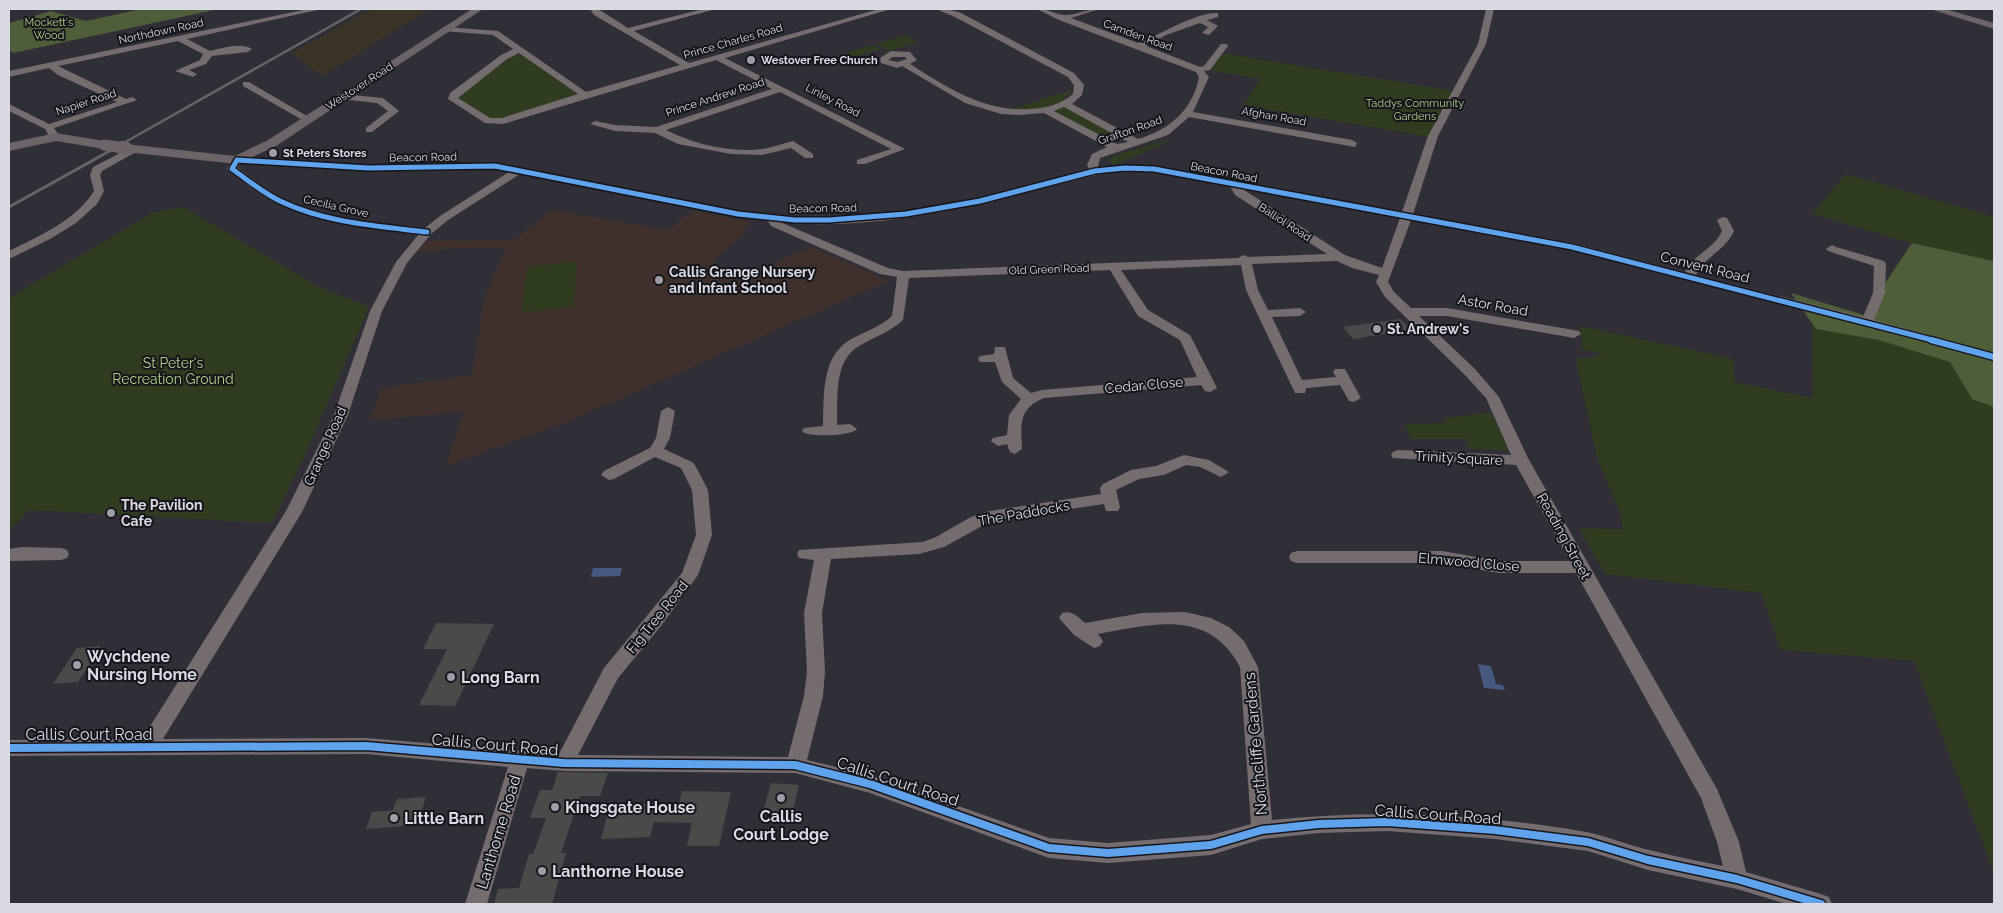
<svg xmlns="http://www.w3.org/2000/svg" width="2003" height="913" font-family="Raleway,sans-serif">
<rect width="100%" height="100%" fill="#302f38"/>
<polygon fill="#3a3326" points="372,9 430,9 322,76 291,53"/>
<polygon fill="#40302c" points="552,210 669,230 692,211 752,222 742,231 746,232 712,262 744,276 812,247 888,281 572,420 446,466 463,412 371,420 381,388 472,375 485,295 507,248 456,248 418,252 427,241 514,240"/>
<g fill="#303c1f">
<polygon points="906,35 918,42 888,51 876,44"/>
<polygon points="873,45 880,49 844,60 836,56"/>
<polygon points="1222,53 1447,90 1455,92 1429,137 1243,105 1261,79 1210,70"/>
<polygon points="516,54 525,56 579,95 506,119 489,118 457,98 509,56"/>
<path d="M 1072,90 C 1064,109 1028,111 1011,109 Z"/>
<polygon points="1058,108 1068,108 1124,138 1111,141 1056,112"/>
<polygon points="1164,141 1170,141 1114,165 1108,161 1113,156"/>
<polygon points="1846,174 1994,217 1994,261 1912,243 1812,214"/>
<polygon points="183,207 317,286 369,307 310,444 272,523 29,510 9,531 9,298 152,213"/>
<polygon points="577,261 574,306 521,313 527,267"/>
<polygon points="1812,312 1967,352 1972,399 1994,407 1994,873 1914,661 1781,650 1761,593 1605,574 1579,528 1623,529 1621,515 1597,457 1576,359 1603,355 1582,349 1580,326 1733,359 1734,382 1813,398"/>
<polygon points="1490,412 1510,451 1469,449 1465,439 1411,439 1405,424 1446,423 1443,419"/>
</g>
<g fill="#4d5e39">
<polygon points="141,9 219,9 13,53 9,50 9,23 51,11 86,21"/>
<polygon points="1912,243 1994,261 1994,407 1972,399 1950,362 1879,340 1816,329 1791,293 1864,315"/>
</g>
<g fill="#455a7e">
<polygon points="593,568 622,568 620,576 591,577"/>
<polygon points="1478,664 1491,666 1496,684 1503,685 1505,690 1484,688"/>
</g>
<g fill="#4c494a">
<polygon points="1400,319 1411,330 1353,339 1343,327"/>
<polygon points="436,623 494,624 455,706 419,705 447,649 423,649"/>
<polygon points="101,646 78,682 53,684 77,648"/>
<polygon points="558,772 608,773 600,796 580,796 561,853 566,853 552,904 494,904 498,889 519,888 529,854 533,854 546,818 530,818 540,790 552,790"/>
<polygon points="771,783 799,785 792,814 763,811"/>
<polygon points="682,791 731,792 719,846 687,846 692,823 654,822 650,837 601,839 610,805 679,803"/>
<polygon points="426,797 417,825 366,829 372,812 393,810 397,799"/>
</g>
<g fill="none" stroke-linecap="round" stroke-linejoin="round">
<g fill="#746c6f" fill-rule="evenodd">
<path d="M 308,9 L 322,9 L 187,39 L 210,51 C 221,48 242,42 252,49 L 248,52 L 212,56 L 206,64 L 189,70 L 197,74 L 193,77 L 175,71 L 200,60 L 203,54 L 178,41 L 58,66 L 126,99 L 132,97 L 137,100 L 54,128 L 58,134 L 57,136 L 49,136 L 45,129 L 9,111 L 9,104 L 49,124 L 117,102 L 58,75 L 49,68 L 9,77 L 9,71 Z"/>
<path d="M 590,9 L 598,9 L 628,28 L 703,9 L 716,9 L 634,31 L 689,63 L 879,9 L 891,9 L 725,58 L 905,149 L 865,164 L 857,164 L 857,160 L 891,149 L 780,92 L 666,130 C 693,144 731,153 762,149 C 772,148 783,143 793,141 L 813,154 L 813,158 L 805,158 L 791,148 L 762,155 L 731,154 L 678,144 L 655,133 L 615,131 L 590,124 L 595,121 L 615,125 L 656,127 L 772,89 L 716,60 L 503,124 L 485,123 L 448,99 L 450,93 L 501,55 L 513,49 L 493,35 L 443,31 L 443,27 L 446,27 L 498,31 L 586,92 L 680,65 L 594,15 ZM 519,53 L 578,94 L 502,118 L 490,118 L 458,98 L 507,59 Z"/>
<path d="M 936,9 L 947,9 L 961,13 L 1074,73 L 1084,85 L 1082,95 L 1072,104 L 1138,139 C 1169,130 1193,110 1199,77 L 1196,72 L 1059,20 L 1037,9 C 1047,8 1054,14 1064,15 C 1073,16 1087,9 1099,9 L 1071,18 L 1138,43 C 1157,36 1198,11 1218,13 L 1218,17 L 1207,20 L 1218,26 L 1209,35 L 1202,33 L 1208,27 L 1200,23 L 1166,35 L 1146,46 L 1200,67 L 1204,66 L 1221,44 L 1227,44 L 1228,46 L 1210,70 L 1204,71 L 1209,77 L 1193,112 L 1352,140 L 1357,143 L 1355,147 L 1189,117 L 1168,135 L 1100,158 L 1098,167 L 1125,165 L 1154,166 L 1402,212 L 1428,136 L 1478,44 L 1486,9 L 1494,9 L 1486,44 L 1438,136 L 1413,214 L 1572,243 L 1685,272 C 1694,254 1714,249 1722,231 L 1717,220 L 1723,217 L 1727,218 L 1734,231 C 1724,252 1705,256 1696,275 L 1863,317 L 1873,293 L 1874,266 L 1828,251 L 1826,249 L 1832,245 L 1836,247 L 1884,261 L 1886,264 L 1885,293 L 1874,320 L 1994,353 L 1994,361 L 1862,325 L 1572,250 L 1411,220 L 1388,282 L 1394,292 L 1411,308 L 1447,308 L 1579,331 L 1581,334 L 1574,338 L 1447,316 L 1419,316 L 1475,369 L 1499,397 L 1529,460 L 1717,789 L 1739,842 L 1746,872 L 1821,894 L 1829,897 L 1832,904 L 1787,904 L 1737,889 L 1648,870 L 1588,851 L 1495,839 L 1387,831 L 1319,833 L 1262,839 L 1211,855 L 1108,863 L 1049,858 L 870,793 L 795,773 L 564,771 L 527,768 L 487,904 L 465,904 L 508,767 L 366,754 L 9,756 L 9,740 L 142,739 L 286,511 L 334,415 L 370,311 L 396,262 L 419,234 C 370,229 321,224 276,203 C 259,195 244,182 228,171 L 227,169 L 233,158 L 368,165 L 495,163 L 738,211 L 795,217 L 829,217 L 906,211 L 979,198 L 1089,169 L 1087,165 L 1092,154 L 1107,147 L 1044,113 L 1019,115 L 1001,114 L 965,103 L 902,66 L 897,68 L 881,63 L 880,58 L 891,51 L 910,52 L 917,60 L 910,64 C 948,88 984,112 1030,109 C 1046,108 1060,105 1073,94 L 1074,85 L 1068,77 L 955,17 ZM 893,57 L 905,57 L 907,59 L 897,62 L 888,60 ZM 1064,107 L 1128,142 L 1117,144 L 1054,111 ZM 240,163 L 368,171 L 495,169 L 509,172 L 440,216 L 425,228 C 376,223 327,219 282,198 C 266,190 252,178 238,168 ZM 1125,171 L 1154,172 L 1230,186 L 1235,195 L 1327,254 L 1248,257 L 1243,255 L 1238,258 L 903,271 L 888,268 L 780,222 C 845,229 916,218 980,204 C 1029,194 1075,176 1125,171 ZM 520,174 L 738,217 L 768,221 L 771,226 L 880,274 L 897,277 L 892,316 C 879,328 863,332 848,341 C 821,359 824,397 823,426 L 804,428 L 802,431 C 807,438 852,436 857,429 L 850,424 L 837,425 C 838,399 833,361 859,346 C 874,337 890,332 903,320 L 909,278 L 1110,270 L 1138,316 L 1180,340 L 1197,377 L 1042,390 L 1031,393 L 1013,378 L 1005,347 L 995,347 L 994,354 L 980,356 L 978,359 L 980,362 L 995,362 L 1002,382 L 1021,399 L 1009,415 L 1007,435 L 993,438 L 991,441 L 998,446 L 1007,444 L 1010,452 L 1015,454 L 1022,449 C 1021,424 1018,409 1044,398 L 1201,385 L 1205,391 L 1210,392 L 1217,388 L 1190,335 L 1148,310 L 1121,270 L 1241,265 L 1246,290 L 1295,393 L 1305,393 L 1306,388 L 1340,385 L 1349,401 L 1354,402 L 1361,398 L 1345,369 L 1335,369 L 1333,372 L 1336,377 L 1302,380 L 1272,317 L 1300,316 L 1306,312 L 1300,308 L 1268,310 L 1258,290 L 1252,264 L 1337,261 L 1352,268 L 1379,275 L 1376,282 L 1385,297 L 1465,375 L 1486,398 L 1511,455 L 1398,450 L 1393,452 L 1391,455 L 1393,458 L 1516,465 L 1570,561 L 1499,561 L 1442,551 L 1297,551 L 1291,553 L 1289,557 L 1291,561 L 1297,563 L 1442,563 L 1499,573 L 1576,573 L 1701,798 L 1717,842 L 1723,866 C 1698,861 1673,856 1649,850 C 1628,845 1607,836 1586,832 C 1483,814 1376,809 1272,820 L 1258,667 L 1244,641 L 1229,627 L 1211,618 L 1185,612 L 1142,613 L 1085,623 C 1077,616 1072,610 1062,613 L 1059,618 L 1074,635 L 1094,648 L 1100,646 L 1103,641 L 1098,634 C 1152,624 1209,608 1240,667 L 1251,824 L 1211,835 L 1108,843 L 1049,838 L 870,775 L 807,760 L 823,696 L 825,672 L 822,613 L 831,559 L 919,554 L 944,547 L 991,521 L 1104,504 L 1106,511 L 1118,511 L 1120,507 L 1116,490 L 1139,479 L 1164,475 L 1186,465 L 1200,467 L 1221,477 L 1229,472 L 1209,460 L 1184,455 L 1156,466 L 1131,470 L 1103,484 L 1100,488 L 1101,494 L 990,511 L 971,517 L 936,537 L 923,542 L 799,550 L 797,554 L 799,558 L 814,560 L 804,613 L 807,672 L 804,696 L 788,757 L 578,755 L 618,678 L 661,626 L 698,575 L 712,535 L 708,490 L 695,465 L 692,462 L 664,449 L 670,438 L 675,411 L 668,407 L 661,411 L 656,438 L 650,448 L 604,471 L 601,475 L 609,480 L 614,479 L 655,457 L 681,468 L 692,490 L 696,535 L 682,573 L 604,668 L 559,754 L 366,738 L 163,739 L 302,512 L 348,415 L 382,311 L 407,263 L 431,234 L 448,220 ZM 1241,188 L 1400,218 L 1382,268 L 1345,255 Z"/>
<polygon points="243,82 249,82 312,119 304,121 243,86"/>
<polygon points="343,94 383,98 399,111 372,132 366,132 366,128 388,111 377,103 340,99 340,95"/>
<path d="M 132,147 L 136,148 L 136,152 L 102,171 L 100,175 L 104,191 L 97,204 L 76,223 L 50,239 L 9,259 L 9,251 C 39,236 75,221 94,191 L 90,175 L 93,167 Z"/>
<polygon points="22,547 61,548 67,550 69,554 67,558 61,560 9,561 9,549"/>
</g>
<g fill="#6c6469" fill-rule="evenodd">
<polygon points="472,9 483,9 276,146 237,164 125,152 119,148 125,144 235,156 268,140"/>
<polygon points="1930,9 1945,9 1994,23 1994,29"/>
<polygon points="56,133 104,141 110,145 104,149 56,141 9,151 9,143"/>
</g>
<polyline stroke="#676469" stroke-width="2.5" points="113,149 361,9"/>
<polyline stroke="#676469" stroke-width="3" points="9,207 115,148"/>
<polyline stroke="#6c6469" stroke-width="11" points="104,145 125,148"/>
<polyline stroke="#6c6469" stroke-width="14" points="122,148 125,148"/>
<defs>
<path id="cycleway-far2" d="M 427,232 C 377,226 326,223 280,201 C 263,193 248,180 232,169 L 237,160 L 368,168 L 495,166 L 738,214 L 795,220 L 829,220 L 906,214 L 980,201 L 1095,171 L 1125,168 L 1154,169 L 1572,247 L 1936,341"/>
<polyline id="cycleway-far1" points="1931,340 1994,357"/>
<polyline id="cycleway" points="9,748 366,746 564,763 795,765 870,784 1049,848 1108,853 1211,845 1262,830 1319,824 1387,822 1495,830 1588,842 1648,860 1737,879 1821,904"/>
</defs>
<use href="#cycleway-far2" stroke="#15151c" stroke-width="8"/>
<use href="#cycleway-far1" stroke="#15151c" stroke-width="9"/>
<use href="#cycleway" stroke="#15151c" stroke-width="11"/>
<use href="#cycleway-far2" stroke="#60a3ed" stroke-width="5"/>
<use href="#cycleway-far1" stroke="#60a3ed" stroke-width="6"/>
<use href="#cycleway" stroke="#60a3ed" stroke-width="8"/>
</g>
<g fill="#9e9ea8" stroke="#15151c" stroke-width="2">
<circle cx="751" cy="60" r="5"/>
<circle cx="273" cy="153" r="5"/>
<circle cx="659" cy="280" r="5"/>
<circle cx="1377" cy="329" r="5"/>
<circle cx="111" cy="513" r="5"/>
<circle cx="77" cy="665" r="5"/>
<circle cx="451" cy="677" r="5"/>
<circle cx="781" cy="798" r="5"/>
<circle cx="555" cy="807" r="5"/>
<circle cx="394" cy="818" r="5"/>
<circle cx="542" cy="871" r="5"/>
</g>
<g text-anchor="middle" stroke-width="4" stroke-linejoin="round" paint-order="stroke">
<g font-size="11" fill="#b1d089" stroke="#15151c">
<text x="49" y="26">Mockett's<tspan x="49" dy="13">Wood</tspan></text>
<text x="1415" y="107">Taddys Community<tspan x="1415" dy="13">Gardens</tspan></text>
</g>
<g font-size="11" fill="#dadae5" stroke="#15151c">
<text transform="translate(161 31) rotate(-12)" y="4">Northdown Road</text>
<text transform="translate(1138 35) rotate(20)" y="4">Camden Road</text>
<text transform="translate(733 41) rotate(-16)" y="4">Prince Charles Road</text>
<text transform="translate(359 86) rotate(-33)" y="4">Westover Road</text>
<text transform="translate(715 97) rotate(-18)" y="4">Prince Andrew Road</text>
<text transform="translate(833 100) rotate(27)" y="4">Linley Road</text>
<text transform="translate(86 102) rotate(-18)" y="4">Napier Road</text>
<text transform="translate(1274 116) rotate(10)" y="4">Afghan Road</text>
<text transform="translate(1130 130) rotate(-19)" y="4">Grafton Road</text>
<text transform="translate(423 157) rotate(-1)" y="4">Beacon Road</text>
<text transform="translate(1224 172) rotate(11)" y="4">Beacon Road</text>
<text transform="translate(336 206) rotate(13)" y="4">Cecilia Grove</text>
<text transform="translate(823 208) rotate(-1)" y="4">Beacon Road</text>
<text transform="translate(1285 222) rotate(33)" y="4">Balliol Road</text>
<text transform="translate(1049 269) rotate(-2)" y="4">Old Green Road</text>
</g>
<g font-size="11" font-weight="bold" fill="#dadae5" stroke="#15151c" text-anchor="start">
<text x="761" y="64">Westover Free Church</text>
<text x="283" y="157">St Peters Stores</text>
</g>
<g font-size="14" fill="#dadae5" stroke="#15151c">
<text transform="translate(1705 267) rotate(14)" y="5">Convent Road</text>
<text transform="translate(1493 305) rotate(10)" y="5">Astor Road</text>
<text transform="translate(1144 385) rotate(-5)" y="5">Cedar Close</text>
<text transform="translate(325 446) rotate(-66)" y="5">Grange Road</text>
<text transform="translate(1459 458) rotate(3)" y="5">Trinity Square</text>
<text transform="translate(1024 513) rotate(-10)" y="5">The Paddocks</text>
<text transform="translate(1564 536) rotate(61)" y="5">Reading Street</text>
<text transform="translate(1469 562) rotate(5)" y="5">Elmwood Close</text>
<text transform="translate(657 617) rotate(-51)" y="5">Fig Tree Road</text>
</g>
<g font-size="14" font-weight="bold" fill="#dadae5" stroke="#15151c" text-anchor="start">
<text x="669" y="277">Callis Grange Nursery<tspan x="669" dy="16">and Infant School</tspan></text>
<text x="1387" y="334">St. Andrew's</text>
<text x="121" y="510">The Pavilion<tspan x="121" dy="16">Cafe</tspan></text>
</g>
<g font-size="14" fill="#b1d089" stroke="#15151c">
<text x="173" y="368">St Peter's<tspan x="173" dy="16">Recreation Ground</tspan></text>
</g>
<g font-size="16" font-weight="bold" fill="#dadae5" stroke="#15151c" text-anchor="start">
<text x="87" y="662">Wychdene<tspan x="87" dy="18">Nursing Home</tspan></text>
<text x="461" y="683">Long Barn</text>
<text x="565" y="813">Kingsgate House</text>
<text x="781" y="822" text-anchor="middle">Callis<tspan x="781" dy="18">Court Lodge</tspan></text>
<text x="404" y="824">Little Barn</text>
<text x="552" y="877">Lanthorne House</text>
</g>
<g font-size="16" fill="#dadae5" stroke="#15151c">
<text x="89" y="740">Callis Court Road</text>
<text transform="translate(495 744) rotate(5)" y="6">Callis Court Road</text>
<text transform="translate(1255 744) rotate(-95)" y="6">Northcliffe Gardens</text>
<text transform="translate(898 781) rotate(18)" y="6">Callis Court Road</text>
<text transform="translate(1438 814) rotate(4)" y="6">Callis Court Road</text>
<text transform="translate(498 832) rotate(-73)" y="6">Lanthorne Road</text>
</g>
</g>
<rect width="2003" height="913" fill="none" stroke="#dadae5" stroke-width="20"/>
</svg>
